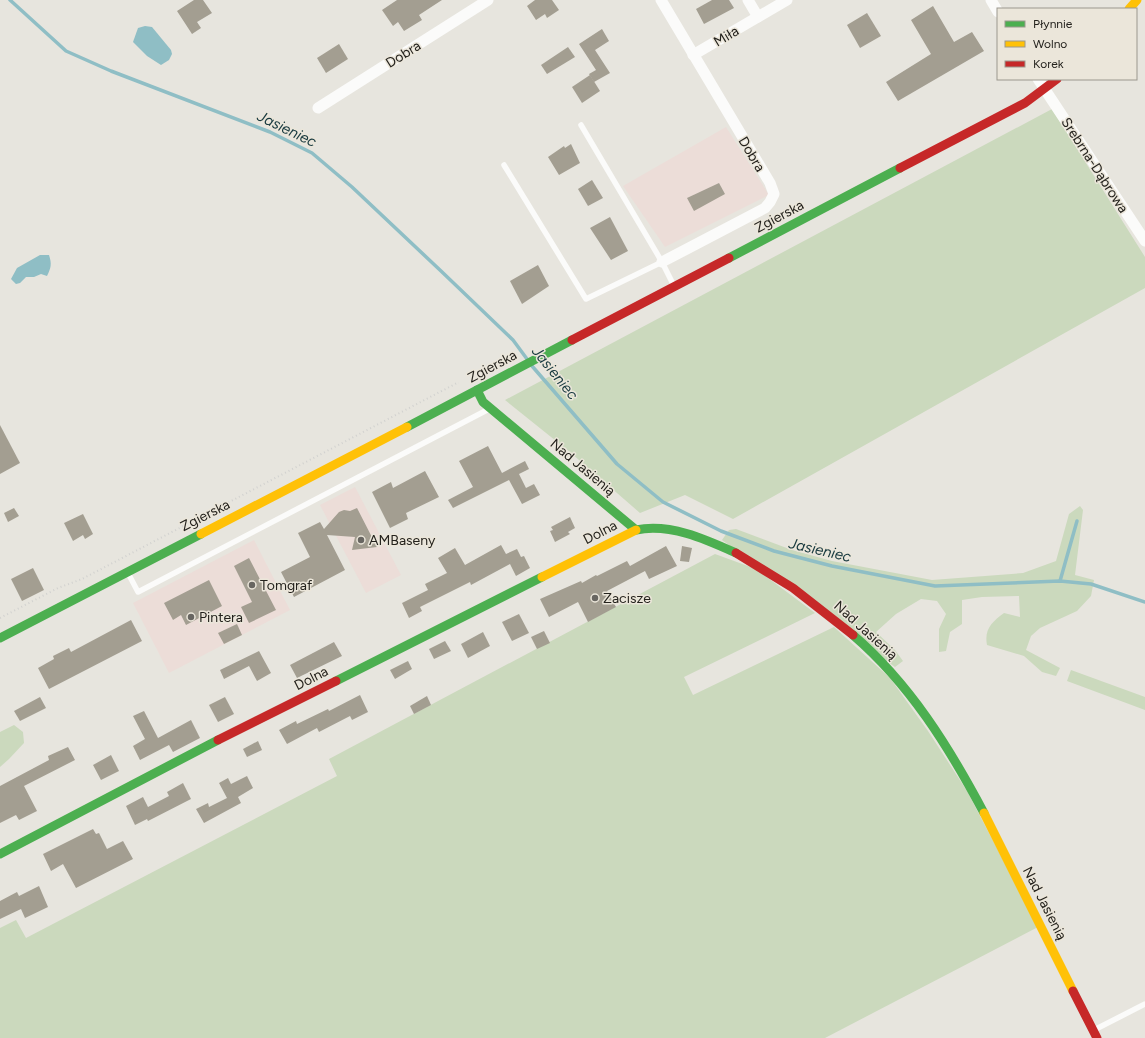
<svg xmlns="http://www.w3.org/2000/svg" width="1145" height="1038" font-family="Figtree,sans-serif">
<rect width="100%" height="100%" fill="#e7e5de"/>
<g fill="#ecddd8">
<polygon points="726,127 769,195 665,247 623,186"/>
<polygon points="355,487 401,575 366,593 320,505"/>
<polygon points="254,540 290,610 169,673 133,603"/>
</g>
<g fill="#cbd9bd">
<polygon points="1052,109 1145,257 1145,288 733,519 685,495 640,513 571,453 505,400"/>
<path d="M 1080,506 L 1083,510 L 1075,575 L 1094,580 L 1091,596 L 1077,611 L 1040,628 L 1031,636 L 1026,650 L 1060,668 L 1056,676 L 1042,672 L 1024,656 L 987,645 C 984,629 992,622 1004,613 L 1020,617 L 1019,596 L 982,597 L 962,600 L 962,624 L 950,632 L 946,651 L 939,652 L 939,629 L 946,614 L 937,601 L 921,599 L 896,614 L 876,632 L 895,650 L 903,661 L 895,667 L 722,540 L 729,530 L 736,529 L 792,550 L 832,561 L 932,580 L 1023,573 L 1056,561 L 1069,514 Z"/>
<polygon points="715,554 756,569 815,613 684,677 693,695 834,627 890,678 928,731 967,791 1038,927 825,1038 0,1038 0,928 16,920 26,938 337,776 329,759"/>
<polygon points="1071,670 1145,697 1145,710 1067,681"/>
<polygon points="14,725 23,732 24,743 9,759 0,767 0,732"/>
</g>
<g fill="#8fbec5">
<polygon points="145,26 152,27 171,50 172,54 169,60 161,65 147,56 133,42 138,28"/>
<path d="M 40,255 L 49,255 C 52,264 51,268 47,276 L 41,274 L 34,277 L 26,277 L 20,283 L 16,284 L 11,279 L 17,268 Z"/>
</g>
<g fill="none" stroke-linecap="round" stroke-linejoin="round">
<g stroke="#8fbec5" stroke-width="3.5">
<polyline points="10,0 66,51 111,71 270,132 312,153 352,187 441,271 513,340 527,359"/>
<polyline points="532,366 617,464 663,502 721,531 774,551 832,566 935,586 1060,581 1091,584 1145,602"/>
<polyline points="1060,581 1077,521"/>
</g>
</g>
<g fill="#a39e91">
<polygon points="194,0 203,0 212,13 197,22 201,28 192,34 177,11"/>
<polygon points="397,0 442,0 419,15 422,20 404,31 398,22 393,26 382,10"/>
<polygon points="535,0 552,0 559,10 547,18 545,14 536,20 527,6"/>
<polygon points="712,0 729,0 734,8 704,24 696,9"/>
<polygon points="933,6 954,42 972,32 984,51 898,101 886,82 931,54 911,20"/>
<polygon points="867,13 881,36 860,48 847,25"/>
<polygon points="602,29 609,41 595,50 610,73 594,82 589,74 596,70 579,44"/>
<polygon points="339,44 348,59 326,73 317,58"/>
<polygon points="568,47 575,57 547,74 541,65"/>
<polygon points="590,75 600,91 582,103 572,87"/>
<polygon points="571,144 580,163 559,175 548,157 564,146 565,148"/>
<polygon points="592,180 603,198 588,206 578,189"/>
<polygon points="719,183 725,194 694,211 687,198"/>
<polygon points="610,217 628,251 611,260 590,228"/>
<polygon points="538,265 549,286 522,304 510,281"/>
<polygon points="0,425 20,463 0,474"/>
<polygon points="488,446 502,473 525,461 529,469 519,474 526,488 534,484 540,495 522,504 509,480 453,508 448,500 473,487 459,461"/>
<polygon points="425,471 439,497 406,513 408,519 390,528 372,492 391,482 393,488"/>
<polygon points="14,508 19,516 8,522 4,513"/>
<polygon points="357,508 377,547 352,550 355,537 327,535 345,570 294,597 281,572 310,557 298,533 320,522 324,529 339,512 344,510 350,511"/>
<polygon points="83,514 93,534 85,539 83,535 73,541 64,523"/>
<polygon points="570,517 575,528 568,532 570,534 555,542 550,531 553,530 551,527"/>
<polygon points="501,545 506,554 517,549 521,557 524,556 530,568 516,576 510,564 471,585 470,582 420,607 422,611 409,618 402,603 428,590 425,584 447,573 438,558 455,548 465,565"/>
<polygon points="666,546 677,566 649,579 645,571 607,591 616,607 588,622 578,602 549,617 540,599 581,581 582,583 596,575 597,576 627,561 630,566"/>
<polygon points="682,546 692,548 689,562 680,561"/>
<polygon points="249,558 276,610 249,623 241,607 252,602 234,566"/>
<polygon points="33,568 44,590 22,601 11,579"/>
<polygon points="209,580 222,606 186,625 181,615 173,620 164,603"/>
<polygon points="519,614 529,633 512,641 502,622"/>
<polygon points="131,620 142,641 49,689 38,668 54,659 53,656 69,648 71,652"/>
<polygon points="237,624 242,635 224,644 218,633"/>
<polygon points="544,631 550,643 537,649 531,637"/>
<polygon points="483,632 490,646 468,658 461,644"/>
<polygon points="445,641 451,651 434,659 429,649"/>
<polygon points="334,642 342,656 297,678 290,665"/>
<polygon points="259,651 271,673 257,681 249,666 224,679 220,670"/>
<polygon points="408,661 412,669 395,679 390,670"/>
<polygon points="360,695 368,712 352,720 350,716 319,732 317,728 287,744 279,730 296,721 297,724 328,709 329,711"/>
<polygon points="427,696 431,705 414,714 410,706"/>
<polygon points="40,697 46,708 20,721 14,711"/>
<polygon points="225,697 234,714 218,722 209,705"/>
<polygon points="144,711 158,738 191,720 200,738 173,752 169,745 140,760 133,746 145,739 133,716"/>
<polygon points="258,741 262,750 247,757 243,749"/>
<polygon points="68,747 75,760 24,786 37,811 19,820 16,815 0,823 0,786 49,760 48,756"/>
<polygon points="111,755 119,771 101,780 93,765"/>
<polygon points="247,776 253,788 238,797 241,803 204,823 196,809 208,803 209,807 227,798 219,783 228,778 231,784"/>
<polygon points="183,783 191,799 148,821 147,819 135,825 126,806 143,797 148,807 169,796 167,792"/>
<polygon points="93,829 96,834 99,833 107,849 123,841 133,859 76,888 63,864 51,871 43,854"/>
<polygon points="39,886 48,907 25,918 21,909 0,919 0,901 17,892 19,896"/>
</g>
<g fill="none" stroke-linecap="round" stroke-linejoin="round">
<polyline stroke="#d1d1cf" stroke-width="2" stroke-dasharray="1 3" stroke-linecap="butt" points="0,618 58,588 82,579 457,383 459,383"/>
<g stroke="#fbfbfa" stroke-width="5.5">
<polyline points="581,125 662,262"/>
<polyline points="504,165 586,299 662,262 674,286"/>
<polyline points="128,573 138,592 489,409"/>
<polyline points="1094,1030 1145,1004"/>
</g>
<g stroke="#fbfbfa" stroke-width="11">
<polyline points="661,0 770,183 774,194 770,202 765,208 662,262"/>
<polyline points="748,0 758,17"/>
<polyline points="991,0 998,12"/>
<polyline points="693,55 787,0"/>
<polyline points="1038,79 1145,241"/>
<polyline points="318,108 488,0"/>
</g>
<g stroke="#4caf50" stroke-width="9">
<polyline points="729,258 900,168"/>
<path d="M 477,390 L 483,402 L 636,530 C 670,523 705,539 736,553"/>
<polyline points="407,427 572,340"/>
<path d="M 853,635 C 910,684 949,747 984,813"/>
<polyline points="0,638 201,534"/>
<polyline points="336,681 542,577"/>
<polyline points="0,854 218,740"/>
</g>
<g stroke="#ffc107" stroke-width="9">
<polyline points="1129,9 1137,0"/>
<polyline points="201,534 407,427"/>
<polyline points="542,577 636,530"/>
<polyline points="984,813 1073,991"/>
</g>
<g stroke="#c62828" stroke-width="9">
<polyline points="900,168 1025,103 1057,79"/>
<polyline points="572,340 729,258"/>
<polyline points="736,553 793,588 853,635"/>
<polyline points="218,740 336,681"/>
<polyline points="1073,991 1097,1038"/>
</g>
</g>
<g fill="#686661" stroke="#ebe6da" stroke-width="1.5">
<circle cx="361" cy="540" r="4"/>
<circle cx="252" cy="585" r="4"/>
<circle cx="595" cy="598" r="4"/>
<circle cx="191" cy="617" r="4"/>
</g>
<g text-anchor="middle" stroke-width="3" stroke-linejoin="round" paint-order="stroke">
<g font-size="14" fill="#24221d" stroke="#ebe6da">
<text transform="translate(726 36) rotate(-31)" y="5">Miła</text>
<text transform="translate(403 54) rotate(-32)" y="5">Dobra</text>
<text transform="translate(752 154) rotate(59)" y="5">Dobra</text>
<text transform="translate(1095 165) rotate(57)" y="5">Srebrna-Dąbrowa</text>
<text transform="translate(779 216) rotate(-28)" y="5">Zgierska</text>
<text transform="translate(492 366) rotate(-28)" y="5">Zgierska</text>
<text transform="translate(583 467) rotate(40)" y="5">Nad Jasienią</text>
<text transform="translate(205 515) rotate(-27)" y="5">Zgierska</text>
<text transform="translate(600 532) rotate(-27)" y="5">Dolna</text>
<text transform="translate(866 630) rotate(42)" y="5">Nad Jasienią</text>
<text transform="translate(311 678) rotate(-27)" y="5">Dolna</text>
<text transform="translate(1045 903) rotate(63)" y="5">Nad Jasienią</text>
</g>
<g font-size="14" fill="#24221d" stroke="#ebe6da" text-anchor="start">
<text x="369" y="545">AMBaseny</text>
<text x="260" y="590">Tomgraf</text>
<text x="603" y="603">Zacisze</text>
<text x="199" y="622">Pintera</text>
</g>
<g font-size="15" font-style="italic" fill="#17393f" stroke="#ebe6da">
<text transform="translate(287 129) rotate(26)" y="5">Jasieniec</text>
<text transform="translate(555 373) rotate(51)" y="5">Jasieniec</text>
<text transform="translate(820 550) rotate(13)" y="5">Jasieniec</text>
</g>
</g>
<rect x="997" y="8" width="140" height="72" fill="#ebe6da" stroke="#9b988e"/>
<rect x="1005" y="21" width="20" height="6" fill="#4caf50" stroke="#9b988e"/>
<text x="1033" y="28" font-size="12" fill="#24221d">Płynnie</text>
<rect x="1005" y="41" width="20" height="6" fill="#ffc107" stroke="#9b988e"/>
<text x="1033" y="48" font-size="12" fill="#24221d">Wolno</text>
<rect x="1005" y="61" width="20" height="6" fill="#c62828" stroke="#9b988e"/>
<text x="1033" y="68" font-size="12" fill="#24221d">Korek</text>
</svg>
